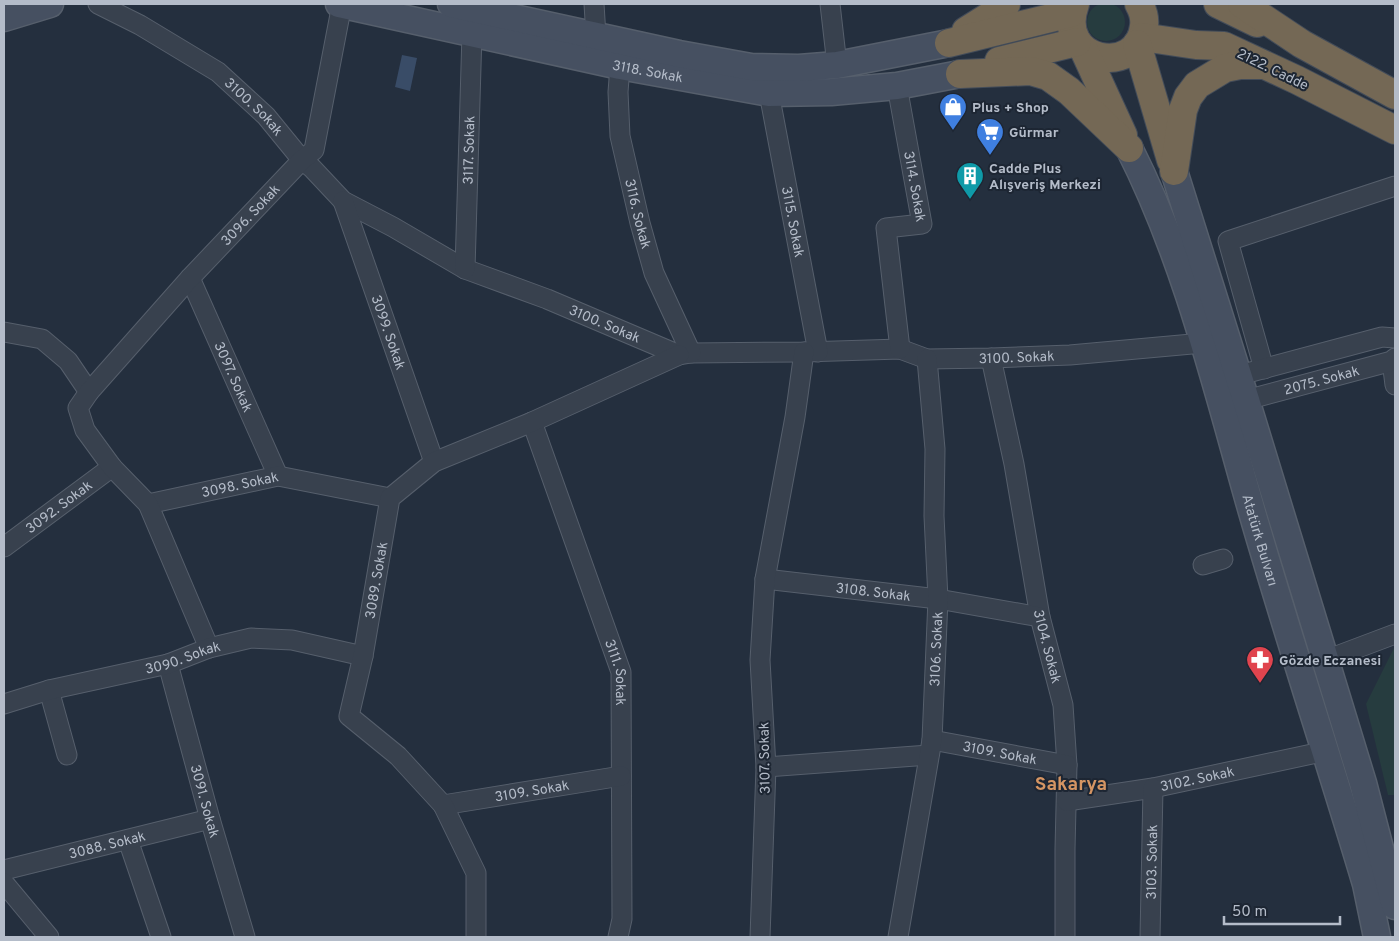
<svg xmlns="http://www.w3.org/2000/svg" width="1399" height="941" font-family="Overpass,sans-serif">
<rect width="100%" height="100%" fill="#242f3e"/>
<g fill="#263c3f">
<circle cx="1106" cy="22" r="19"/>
<polygon points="1395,646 1395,795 1388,795 1366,704"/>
</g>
<polygon fill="#394c67" points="402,55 417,58 410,91 395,87"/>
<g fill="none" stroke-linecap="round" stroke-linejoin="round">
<defs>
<g id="street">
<path id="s1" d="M 98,4 L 140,25 L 218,72 L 266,116 L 302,160 L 312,168 L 343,201 L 393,227 L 465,269 L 547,299 L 679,355 L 691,353 L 804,352 L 900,349 L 927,359 L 991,358 L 1070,355 L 1203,343"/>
<polyline points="594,4 596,36"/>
<polyline points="830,4 837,65"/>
<path id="s2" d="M 620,66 L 618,92 L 620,136 L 640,223 L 654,273 L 691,353"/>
<path id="s3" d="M 897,86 L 922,224 L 886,228 L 900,349"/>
<path id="s4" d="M 769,93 L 818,352"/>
<path id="s5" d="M 343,201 L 434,462"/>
<path id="s6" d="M 465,269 L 472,33"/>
<path id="s7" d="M 190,278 L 278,476"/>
<polyline points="4,332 42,339 68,361 89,392"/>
<path id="s8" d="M 991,358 L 1014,464 L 1040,617 L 1063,705 L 1067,765 L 1065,849 L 1065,937"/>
<polyline points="1392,361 1395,385"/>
<polyline points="1264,369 1228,241 1395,186"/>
<polyline points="1251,372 1382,337 1395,338"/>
<path id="s9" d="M 1246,400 L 1392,361 L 1395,358"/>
<path id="s10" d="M 532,422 L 621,672 L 622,919 L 618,937"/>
<path id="s11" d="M 148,504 L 278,476 L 390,498"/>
<path id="s12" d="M 4,547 L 112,467"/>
<polyline points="1203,565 1223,559"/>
<path id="s13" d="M 765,579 L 938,599 L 1040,617"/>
<path id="s14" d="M 209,648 L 148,504 L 112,467 L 85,430 L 78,408 L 89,392 L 190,278 L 302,160 L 314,150 L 342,4"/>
<polyline points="1326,660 1395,634"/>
<path id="s15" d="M 168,664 L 210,819 L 245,937"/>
<polyline points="49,690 67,755"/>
<path id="s16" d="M 4,704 L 49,690 L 168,664 L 209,648 L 251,638 L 292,640 L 363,656"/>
<path id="s17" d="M 932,740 L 1067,765"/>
<polyline points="766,767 929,755"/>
<path id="s18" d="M 1067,801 L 1153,788 L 1326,751"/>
<path id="s19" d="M 443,805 L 621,776"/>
<polyline points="128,840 161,937"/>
<path id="s20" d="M 4,870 L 210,819"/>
<polyline points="4,883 49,937"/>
<path id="s21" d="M 476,937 L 476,873 L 443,805 L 398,756 L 349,716 L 363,656 L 390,498 L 434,462 L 532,422 L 679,355"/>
<polyline points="760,937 766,767 760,660 765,579 795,417 804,352"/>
<path id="s22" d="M 898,937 L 932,740 L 938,599 L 934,516 L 935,449 L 927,359"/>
<path id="s23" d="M 1150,937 L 1153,788"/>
</g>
<g id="secondary">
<path id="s24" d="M 339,4 L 620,66 L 769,93 L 831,92 L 897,86 L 960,74"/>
<polyline points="451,4 679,54 751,67 799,68 837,65 949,43"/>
<polyline points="4,18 50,4"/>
<path id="s25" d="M 1129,148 C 1187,262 1217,390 1252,512 C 1288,637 1329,760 1366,884 L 1377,937"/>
<polyline points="1174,171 1246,400 1363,783 1395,906"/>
</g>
<g id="highway">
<path d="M 1075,4 C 1054,63 1138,78 1144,26 C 1145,19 1143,11 1139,4"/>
<polyline points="1218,4 1257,23"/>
<polyline points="1242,4 1302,44 1395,95"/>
<polyline points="966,31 1001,9 1006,4"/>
<polyline points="1142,37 1196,45 1224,46 1297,80 1395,130"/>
<polyline points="949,43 1071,13"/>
<polyline points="1137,44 1171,160"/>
<polyline points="1084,50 1123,135"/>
<polyline points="999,61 1077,42"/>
<polyline points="960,74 1031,71 1048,76 1069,91 1129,148"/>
<polyline points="1174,171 1183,110 1188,97 1197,85 1225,68 1240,65 1262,65"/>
</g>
</defs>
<use href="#street" stroke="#565f6c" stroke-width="21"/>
<use href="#secondary" stroke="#565f6c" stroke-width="29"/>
<use href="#highway" stroke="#434c59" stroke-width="30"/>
<use href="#street" stroke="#38414e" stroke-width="19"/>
<use href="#secondary" stroke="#465061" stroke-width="26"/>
<use href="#highway" stroke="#746855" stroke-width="28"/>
</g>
<defs>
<symbol id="shop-pin" viewBox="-11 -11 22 30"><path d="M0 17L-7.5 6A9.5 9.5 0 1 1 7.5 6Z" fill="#3f7fe0" stroke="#1d2633"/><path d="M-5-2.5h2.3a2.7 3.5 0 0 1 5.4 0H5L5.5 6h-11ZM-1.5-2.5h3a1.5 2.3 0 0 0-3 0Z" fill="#fff"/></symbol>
<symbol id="supermarket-pin" viewBox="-11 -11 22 30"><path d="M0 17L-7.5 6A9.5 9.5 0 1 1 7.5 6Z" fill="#3f7fe0" stroke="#1d2633"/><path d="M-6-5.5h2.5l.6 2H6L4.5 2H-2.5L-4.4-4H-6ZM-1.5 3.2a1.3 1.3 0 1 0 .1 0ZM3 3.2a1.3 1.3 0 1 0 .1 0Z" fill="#fff"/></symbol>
<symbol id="building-pin" viewBox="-11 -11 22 30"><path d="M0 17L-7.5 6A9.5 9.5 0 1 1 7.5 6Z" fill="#0f9aa8" stroke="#1d2633"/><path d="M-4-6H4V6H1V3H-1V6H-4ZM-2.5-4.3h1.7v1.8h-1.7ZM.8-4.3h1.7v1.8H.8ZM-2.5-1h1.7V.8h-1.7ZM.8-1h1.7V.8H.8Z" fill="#fff"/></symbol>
<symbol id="pharmacy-pin" viewBox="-11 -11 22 30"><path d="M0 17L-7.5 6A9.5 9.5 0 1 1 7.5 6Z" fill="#e0444e" stroke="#1d2633"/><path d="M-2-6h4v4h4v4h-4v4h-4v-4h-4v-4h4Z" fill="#fff"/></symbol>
</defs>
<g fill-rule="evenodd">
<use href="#shop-pin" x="937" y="91" width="32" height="43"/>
<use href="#supermarket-pin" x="974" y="116" width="32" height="43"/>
<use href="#building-pin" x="954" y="160" width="32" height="43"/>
<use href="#pharmacy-pin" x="1244" y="644" width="32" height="43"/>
</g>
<g text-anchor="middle" stroke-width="4" stroke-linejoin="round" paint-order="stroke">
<g font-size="14" fill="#b4bcc9" stroke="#1d2633">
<text transform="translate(1273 69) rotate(26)" y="5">2122. Cadde</text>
<text dy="5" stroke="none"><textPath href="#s24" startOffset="316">3118. Sokak</textPath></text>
<text dy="5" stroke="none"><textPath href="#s1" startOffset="188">3100. Sokak</textPath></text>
<text dy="5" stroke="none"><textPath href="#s6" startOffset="119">3117. Sokak</textPath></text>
<text dy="5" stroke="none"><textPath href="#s3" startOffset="102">3114. Sokak</textPath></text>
<text dy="5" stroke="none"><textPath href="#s2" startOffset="150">3116. Sokak</textPath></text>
<text dy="5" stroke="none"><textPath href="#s14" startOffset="536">3096. Sokak</textPath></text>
<text dy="5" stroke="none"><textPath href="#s4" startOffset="131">3115. Sokak</textPath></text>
<text dy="5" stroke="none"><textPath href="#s1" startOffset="608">3100. Sokak</textPath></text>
<text dy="5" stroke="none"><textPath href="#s5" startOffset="139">3099. Sokak</textPath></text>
<text dy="5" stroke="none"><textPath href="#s1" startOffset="1028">3100. Sokak</textPath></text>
<text dy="5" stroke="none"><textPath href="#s7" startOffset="108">3097. Sokak</textPath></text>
<text dy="5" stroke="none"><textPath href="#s9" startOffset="78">2075. Sokak</textPath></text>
<text dy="5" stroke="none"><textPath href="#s11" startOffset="94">3098. Sokak</textPath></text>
<text dy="5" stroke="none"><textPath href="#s12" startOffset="68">3092. Sokak</textPath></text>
<text dy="5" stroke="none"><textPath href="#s25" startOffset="414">Atatürk Bulvarı</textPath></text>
<text dy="5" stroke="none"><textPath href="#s21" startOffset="408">3089. Sokak</textPath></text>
<text dy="5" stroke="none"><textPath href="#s13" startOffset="109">3108. Sokak</textPath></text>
<text dy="5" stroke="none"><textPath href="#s8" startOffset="294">3104. Sokak</textPath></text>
<text dy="5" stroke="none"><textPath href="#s22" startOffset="291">3106. Sokak</textPath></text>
<text dy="5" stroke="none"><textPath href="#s16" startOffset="185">3090. Sokak</textPath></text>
<text dy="5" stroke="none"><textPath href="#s10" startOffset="265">3111. Sokak</textPath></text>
<text dy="5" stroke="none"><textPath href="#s17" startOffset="69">3109. Sokak</textPath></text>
<text transform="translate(764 758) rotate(-91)" y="5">3107. Sokak</text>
<text dy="5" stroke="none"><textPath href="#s18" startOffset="132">3102. Sokak</textPath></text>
<text dy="5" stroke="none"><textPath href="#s19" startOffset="90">3109. Sokak</textPath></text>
<text dy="5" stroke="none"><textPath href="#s15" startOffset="142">3091. Sokak</textPath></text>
<text dy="5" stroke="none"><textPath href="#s20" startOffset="106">3088. Sokak</textPath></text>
<text dy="5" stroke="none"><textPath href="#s23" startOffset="75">3103. Sokak</textPath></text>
</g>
<g font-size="14" font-weight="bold" fill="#b4bcc9" stroke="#1d2633" text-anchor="start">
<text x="972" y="112">Plus + Shop</text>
<text x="1009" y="137">Gürmar</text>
<text x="989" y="173">Cadde Plus<tspan x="989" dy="16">Alışveriş Merkezi</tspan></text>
<text x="1279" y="665">Gözde Eczanesi</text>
</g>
<g font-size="19" font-weight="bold" fill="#d59563" stroke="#1d2633">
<text x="1071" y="790">Sakarya</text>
</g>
</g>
<rect width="1399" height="941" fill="none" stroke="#b4bcc9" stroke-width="10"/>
<path d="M1224 916v8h116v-8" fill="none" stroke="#b4bcc9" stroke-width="2.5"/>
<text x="1232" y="916" font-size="15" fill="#b4bcc9" stroke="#1d2633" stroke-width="4" paint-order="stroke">50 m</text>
</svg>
